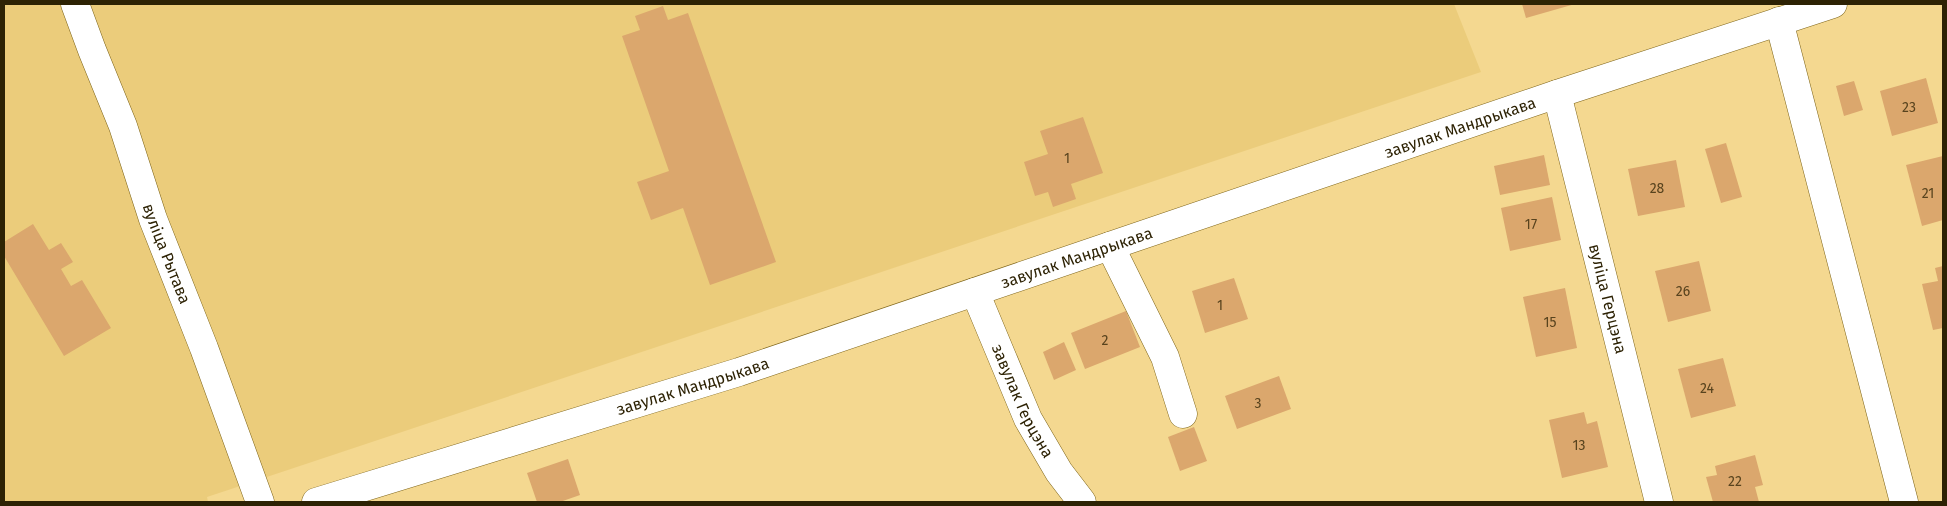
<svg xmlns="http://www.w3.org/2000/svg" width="1947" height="506" font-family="'Fira Sans',sans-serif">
<rect width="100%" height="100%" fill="#f4d890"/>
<polygon fill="#ebcc7b" points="4,4 1454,4 1481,72 207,497 208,502 4,502"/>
<g fill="#dba76d">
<polygon points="1522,4 1575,4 1526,18"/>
<polygon points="663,6 668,20 688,13 776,262 710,285 683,208 651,220 637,182 669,171 622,36 640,30 635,16"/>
<polygon points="1926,78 1938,123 1892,136 1880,91"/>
<polygon points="1854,81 1863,110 1844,116 1836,86"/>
<polygon points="1083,117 1103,173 1071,184 1076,199 1053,207 1048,192 1035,196 1024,162 1048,154 1040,131"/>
<polygon points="1726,143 1742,197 1721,203 1705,149"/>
<polygon points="1544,155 1550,185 1500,195 1494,166"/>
<polygon points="1943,156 1943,220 1922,226 1906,165"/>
<polygon points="1676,160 1685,207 1638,216 1628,169"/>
<polygon points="1552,197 1561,240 1510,251 1501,208"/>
<polygon points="33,224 49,250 61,243 73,262 61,269 71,286 82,280 111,328 64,356 4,256 4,242"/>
<polygon points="1699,261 1711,311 1668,322 1655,271"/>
<polygon points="1943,266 1943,328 1933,330 1922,284 1938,281 1935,268"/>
<polygon points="1234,278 1248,319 1205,333 1192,291"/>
<polygon points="1565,288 1577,348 1536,357 1523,297"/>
<polygon points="1126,311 1140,347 1085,369 1071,333"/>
<polygon points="1064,342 1076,370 1054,380 1043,352"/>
<polygon points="1723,358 1736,406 1691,418 1678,369"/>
<polygon points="1279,376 1291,409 1237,429 1225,396"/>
<polygon points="1584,412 1587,424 1597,421 1608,467 1562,478 1549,420"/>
<polygon points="1194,427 1207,461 1180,471 1168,437"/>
<polygon points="1755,455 1763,485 1755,487 1759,502 1713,502 1706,477 1717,475 1715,466"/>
<polygon points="568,459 580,495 560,502 537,502 527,473"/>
</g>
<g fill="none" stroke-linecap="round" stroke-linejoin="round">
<defs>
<g id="minor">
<path id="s1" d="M 75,4 L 92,50 L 123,126 L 153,219 L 204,348 L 260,502"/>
<polyline points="1779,21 1904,502"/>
<path id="s2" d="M 1557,94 L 1659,502"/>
<polyline points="1110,246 1165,357 1183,414"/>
<path id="s3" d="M 975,292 L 1028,419 L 1059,472 L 1082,502"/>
<path id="s4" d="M 316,502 L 739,372 L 1557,94 L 1833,4"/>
</g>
</defs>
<use href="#minor" stroke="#7e6418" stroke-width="29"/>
<use href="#minor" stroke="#fff" stroke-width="28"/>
</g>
<g text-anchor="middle" stroke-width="4" stroke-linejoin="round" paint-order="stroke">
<g font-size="14" fill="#58431e">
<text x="1909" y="112">23</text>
<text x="1067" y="163">1</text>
<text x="1657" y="193">28</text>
<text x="1928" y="198">21</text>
<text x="1531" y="229">17</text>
<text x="1683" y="296">26</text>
<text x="1220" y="310">1</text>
<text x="1550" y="327">15</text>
<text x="1105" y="345">2</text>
<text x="1707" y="393">24</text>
<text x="1258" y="408">3</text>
<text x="1579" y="450">13</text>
<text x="1735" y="486">22</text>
</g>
<g font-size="16" fill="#2d2204" stroke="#fefcf5">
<text dy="6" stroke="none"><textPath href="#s4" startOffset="1204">завулак Мандрыкава</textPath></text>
<text dy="6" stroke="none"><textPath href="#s1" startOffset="266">вуліца Рытава</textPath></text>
<text dy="6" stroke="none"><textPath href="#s4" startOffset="799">завулак Мандрыкава</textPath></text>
<text dy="6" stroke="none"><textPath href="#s2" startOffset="211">вуліца Герцэна</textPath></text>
<text dy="6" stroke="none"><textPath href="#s4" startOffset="394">завулак Мандрыкава</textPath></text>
<text dy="6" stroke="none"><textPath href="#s3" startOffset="119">завулак Герцэна</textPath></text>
</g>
</g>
<rect width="1947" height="506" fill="none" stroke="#2d2204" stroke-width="10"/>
</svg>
